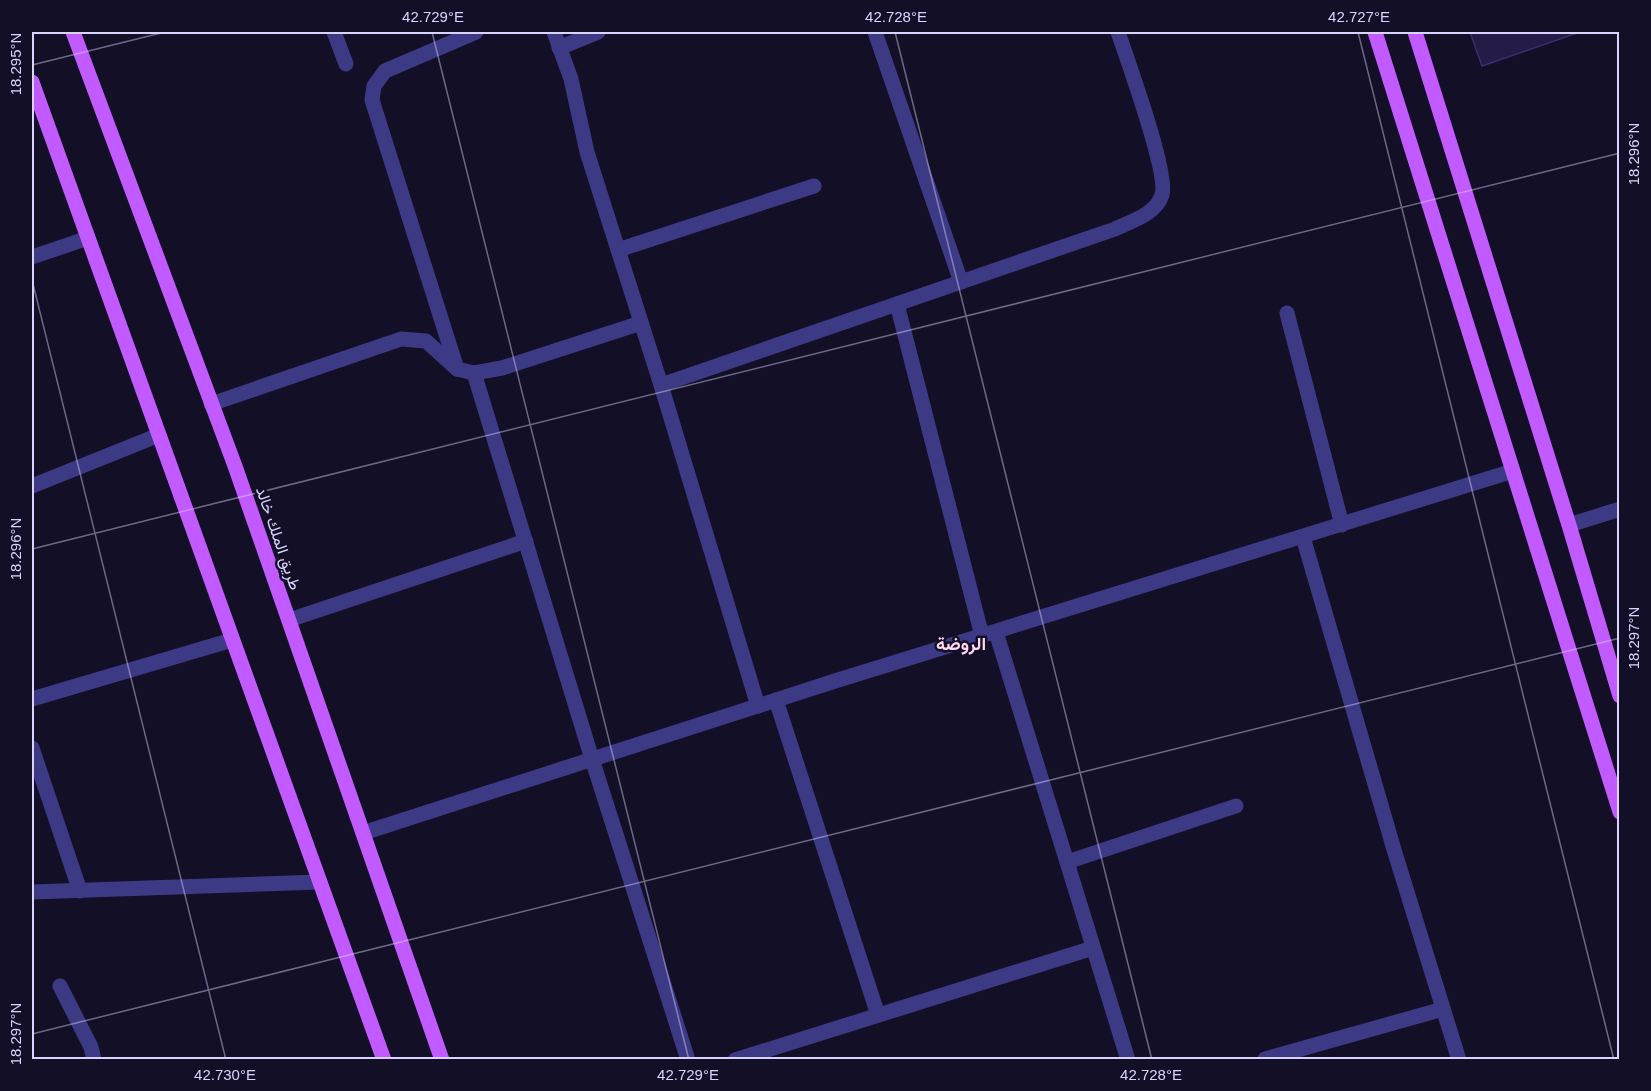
<svg xmlns="http://www.w3.org/2000/svg" width="1651" height="1091" font-family="Helvetica,Vazirmatn,sans-serif">
<rect width="100%" height="100%" fill="#130f26"/>
<polygon fill="#241b47" stroke="#3b2d73" stroke-width="1.5" points="1470,32 1580,32 1482,66"/>
<g fill="none" stroke-linecap="round" stroke-linejoin="round">
<g stroke="#3d3a85" stroke-width="15">
<polyline points="334,32 346,64"/>
<polyline points="554,32 571,79 587,152 661,385 758,706"/>
<polyline points="875,32 961,282"/>
<polyline points="559,48 598,32"/>
<polyline points="618,250 814,186"/>
<polyline points="32,257 88,238"/>
<polyline points="897,304 982,636"/>
<polyline points="1287,313 1342,525"/>
<polyline points="457,369 372,100 374,86 385,71 476,32"/>
<polyline points="474,373 592,759 688,1060"/>
<path d="M 661,385 L 1115,229 C 1132,221 1156,214 1162,195 C 1169,174 1127,59 1118,32"/>
<polyline points="211,404 401,339 426,341 457,369 474,373 502,368 641,323"/>
<polyline points="32,486 159,435"/>
<polyline points="1569,525 1620,509"/>
<polyline points="1303,537 1395,853 1459,1060"/>
<polyline points="289,620 526,541"/>
<polyline points="996,632 1128,1060"/>
<polyline points="32,699 232,640"/>
<polyline points="776,700 878,1015"/>
<polyline points="32,748 80,891"/>
<polyline points="363,833 835,681 1513,471"/>
<polyline points="1067,862 1236,806"/>
<polyline points="32,892 320,882"/>
<polyline points="60,986 91,1047 94,1060"/>
<polyline points="1265,1059 1443,1009"/>
<polyline points="735,1060 1093,948"/>
</g>
<g stroke="#c25bff" stroke-width="15">
<polyline points="73,32 235,466 442,1060"/>
<polyline points="1375,32 1620,812"/>
<polyline points="1415,32 1569,525 1620,696"/>
<polyline points="32,82 384,1060"/>
</g>
</g>
<path fill="none" stroke="#d9d4ff" stroke-width="1.5" stroke-opacity="0.45" d="M 432,32 L 689,1060M 895,32 L 1152,1060M 1358,32 L 1614,1060M 32,65 L 165,32M 32,280 L 226,1060M 32,549 L 1620,153M 32,1034 L 1620,638"/>
<g text-anchor="middle" stroke-width="5" stroke-linejoin="round" paint-order="stroke">
<g font-size="16" fill="#d9d4ff" stroke="#130f26">
<text transform="translate(279 538) rotate(71)" y="6">طريق الملك خالد</text>
</g>
<g font-size="18" font-weight="bold" fill="#ffd6f0" stroke="#130f26">
<text x="961" y="650">الروضة</text>
</g>
</g>
<rect width="1651" height="1091" fill="none" stroke="#130f26" stroke-width="66"/>
<rect x="33" y="33" width="1585" height="1025" fill="none" stroke="#d9d4ff" stroke-width="2"/>
<g font-size="15" text-anchor="middle" fill="#d9d4ff">
<text x="433" y="22">42.729°E</text>
<text x="896" y="22">42.728°E</text>
<text x="1359" y="22">42.727°E</text>
<text transform="translate(16 64) rotate(-90)" y="5">18.295°N</text>
<text transform="translate(1634 154) rotate(-90)" y="5">18.296°N</text>
<text transform="translate(16 549) rotate(-90)" y="5">18.296°N</text>
<text transform="translate(1634 638) rotate(-90)" y="5">18.297°N</text>
<text transform="translate(16 1034) rotate(-90)" y="5">18.297°N</text>
<text x="225" y="1080">42.730°E</text>
<text x="688" y="1080">42.729°E</text>
<text x="1151" y="1080">42.728°E</text>
</g>
</svg>
